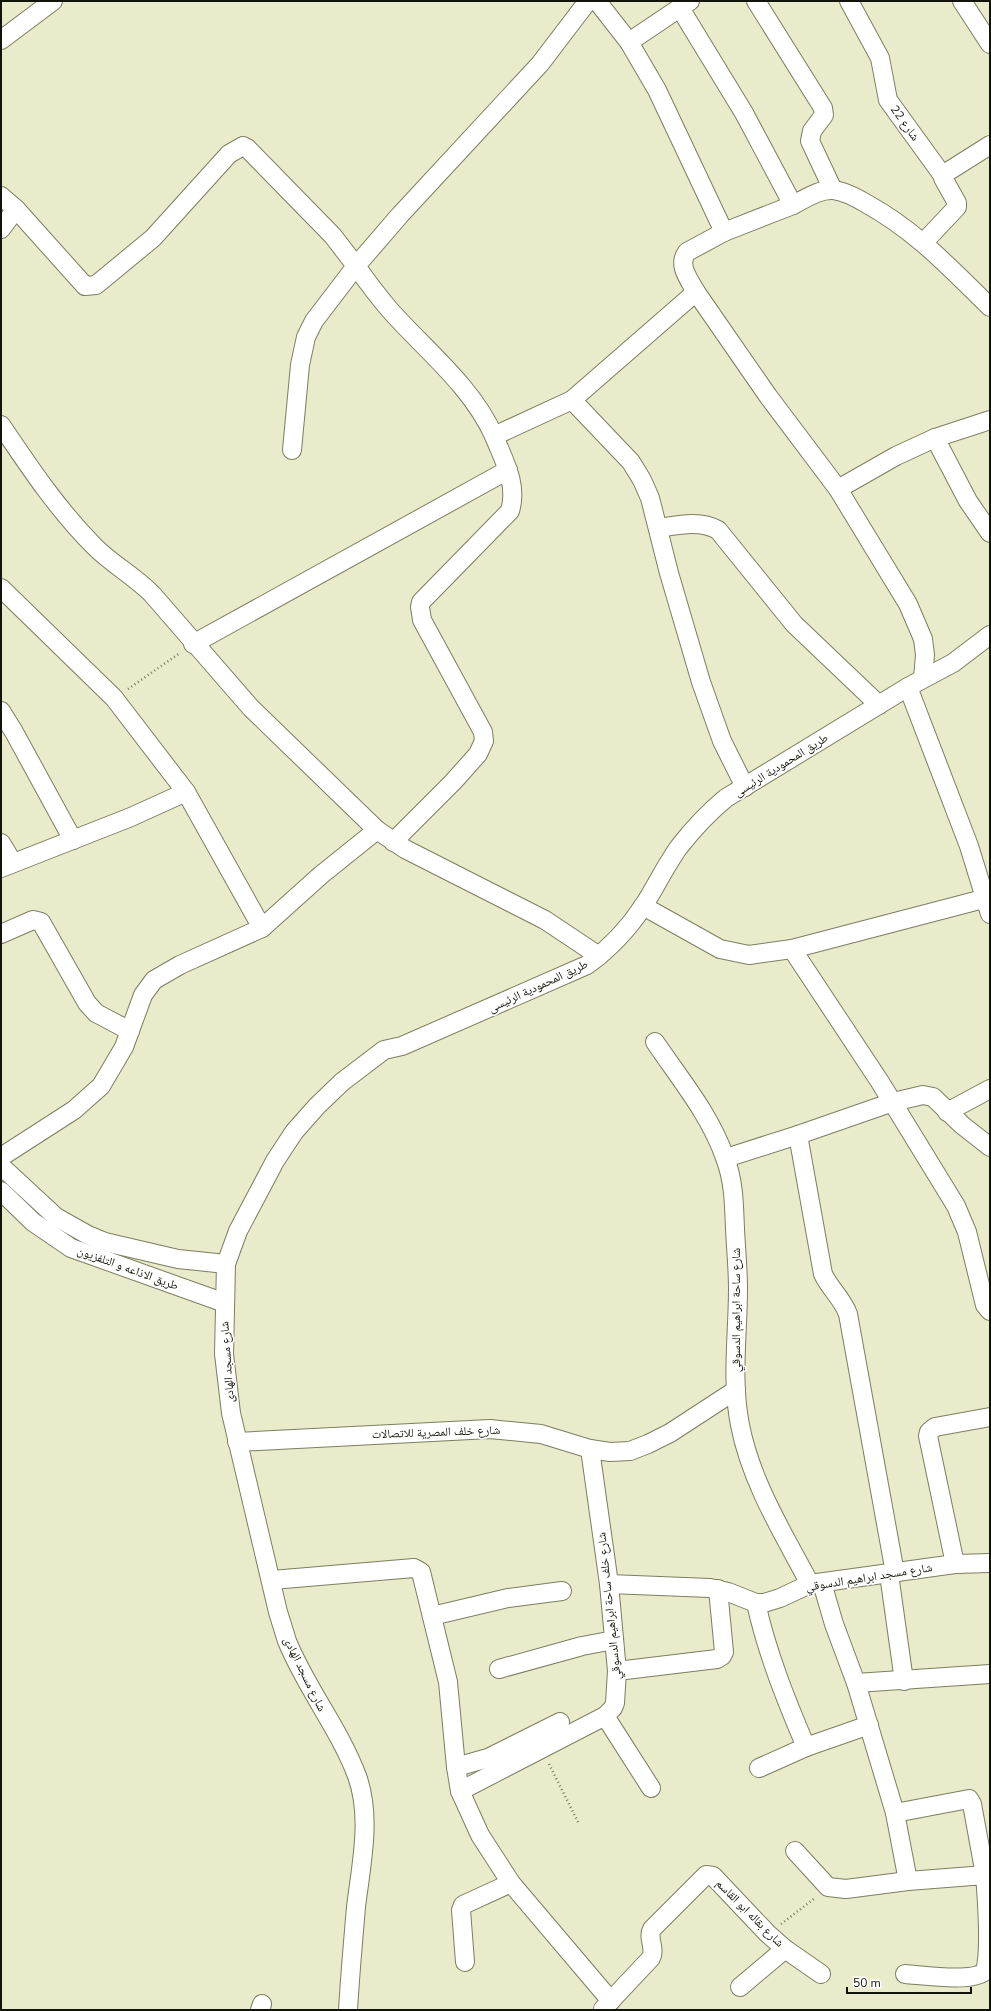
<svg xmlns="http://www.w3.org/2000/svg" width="991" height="2011" font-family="'Nunito Sans','Noto Naskh Arabic',sans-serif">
<rect width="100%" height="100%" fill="#e9ebca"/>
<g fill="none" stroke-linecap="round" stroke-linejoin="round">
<defs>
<g id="minor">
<polyline points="597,1 629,42 690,1"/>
<polyline points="756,1 823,108 824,115 812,131 810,141 833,190"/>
<polyline points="849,1 880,58 888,100 943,176"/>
<polyline points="962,1 990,44"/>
<path d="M 680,8 L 744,113 L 793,205 C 805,199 819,189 833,190 C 844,191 857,198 867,204 C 916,231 950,268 990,307"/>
<polyline points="1,40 53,1"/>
<polyline points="629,42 657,90 724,232"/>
<polyline points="1,196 16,209 1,229"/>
<polyline points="16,209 85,286 96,285 153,238 229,154 243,146 247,148 333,236 356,266 314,321 306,337 300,365 292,450"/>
<polyline points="924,242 957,207 957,203 943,178 944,174 990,145"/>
<path d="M 696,292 C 689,279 677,265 687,252 L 724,232 L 793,205"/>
<path d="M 1,425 C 30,468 58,510 95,547 C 112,564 134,576 152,594 L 251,708 L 377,830"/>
<path d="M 494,436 C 471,385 425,350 389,309 C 377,295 366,280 356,266 L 400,215 L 540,64 L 588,1"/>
<polyline points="935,438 968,501 990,533"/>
<polyline points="838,489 896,456 935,438 990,420"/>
<path d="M 658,528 C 679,525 700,520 718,530 L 794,624 L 879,705"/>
<polyline points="1,588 114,698 186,792 131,817 1,868"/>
<polyline points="193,644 508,470"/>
<polyline points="908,687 969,846 990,914"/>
<polyline points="1,711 14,732 73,840"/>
<polyline points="745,787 722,741 701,682 669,573 650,498 642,480 631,462 572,400 696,292 768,396 838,489 908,604 923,639 925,655 923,678"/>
<polyline points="186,792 262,928"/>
<path d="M 393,842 L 453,782 L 478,754 L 484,741 L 483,732 L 422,620 L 420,607 L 421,602 L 510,511 C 518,484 504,461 494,436 L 572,400"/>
<polyline points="1,843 13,863"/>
<polyline points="643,906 720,949 749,955 792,949 987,898"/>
<polyline points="1,934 33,920 41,922 87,1003 96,1013 130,1031"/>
<polyline points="792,949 880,1082 956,1206 967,1232 985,1305 990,1311"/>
<path d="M 655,1042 C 680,1079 711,1116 725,1158 C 734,1181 734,1205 735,1229 C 736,1249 738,1269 738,1289 C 738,1334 731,1380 740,1425 C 751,1482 783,1533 810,1584"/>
<polyline points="947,1112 990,1089"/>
<polyline points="798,1135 893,1102 923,1095 933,1097 962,1125 990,1147"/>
<polyline points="1,1157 74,1110 101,1086 124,1047 143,995 154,980 180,965 262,928 321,875 377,830 405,849 545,920 599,956"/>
<path d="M 726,1158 L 798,1135 L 823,1274 C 830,1289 842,1298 848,1314 L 895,1573"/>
<polyline points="1,1166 56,1217 88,1235 105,1242 178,1259 226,1264"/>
<polyline points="1,1191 33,1222 71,1248 225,1303"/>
<polyline points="237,1442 490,1429 541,1434 590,1449 610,1452 630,1451 648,1444 670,1433 736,1390"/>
<polyline points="955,1564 928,1436 929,1432 935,1427 990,1417"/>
<polyline points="889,1574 904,1681"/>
<polyline points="272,1580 414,1568 421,1572 448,1682 456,1767 460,1791 480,1835 511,1883 611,2001"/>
<path d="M 822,1583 L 834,1624 L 856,1683 L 895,1813 L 908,1881 L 985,1875 C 987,1900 991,1950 985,1971 C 973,1983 922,1975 905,1974"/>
<polyline points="609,1584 710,1588 728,1592 756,1603 764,1603 780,1598 810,1584 955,1564 990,1563"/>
<path d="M 756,1603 C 767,1653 786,1700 806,1747"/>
<polyline points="432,1616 508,1598 562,1591"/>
<polyline points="499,1669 582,1646 614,1640"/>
<polyline points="617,1671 717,1659 722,1656 724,1652 718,1589"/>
<polyline points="856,1683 990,1674"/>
<polyline points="605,1716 651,1788"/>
<polyline points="456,1767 488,1758 560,1722"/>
<polyline points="759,1768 806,1747 869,1725"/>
<polyline points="460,1791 605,1716 613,1708 615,1703 617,1671 609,1584 590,1449"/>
<polyline points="895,1813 969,1799 972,1804 985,1875"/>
<polyline points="795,1851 828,1887 846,1889 908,1881"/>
<polyline points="465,1962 461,1910 463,1905 511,1883"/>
<polyline points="740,1987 785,1949"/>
<path d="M 603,2009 L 651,1958 C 656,1948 647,1938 652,1929 L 706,1875 L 713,1876 L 768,1934 L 785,1949 L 821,1974"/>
<polyline points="260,2010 262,2004"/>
<path d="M 348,2010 C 350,1976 353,1942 356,1907 C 361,1865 372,1817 357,1776 C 339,1728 306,1688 287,1641 L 278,1612 L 231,1413 L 224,1354 L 226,1264 L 238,1231 L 275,1161 L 294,1132 L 317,1106 L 342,1082 L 384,1050 L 402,1046 L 587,965 C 609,949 629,928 644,905 C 656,886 666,865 679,847 C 693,829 709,812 726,798 L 908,687 L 953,663 L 990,635"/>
</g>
</defs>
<use href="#minor" stroke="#7c7e60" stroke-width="20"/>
<g stroke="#767863" stroke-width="2.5" stroke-dasharray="1 3" stroke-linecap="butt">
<polyline points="128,689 180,653"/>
<polyline points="549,1764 579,1824"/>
<polyline points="781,1924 815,1898"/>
</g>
<use href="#minor" stroke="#fff" stroke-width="18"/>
</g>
<g text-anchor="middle" stroke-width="3.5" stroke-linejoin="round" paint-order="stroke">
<g font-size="12" fill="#131409" stroke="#fff">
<text transform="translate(905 123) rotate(54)" y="4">شارع 22</text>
<text transform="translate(781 765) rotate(-32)" y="4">طريق المحمودية الرئيسى</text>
<text transform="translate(538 986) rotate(-25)" y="4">طريق المحمودية الرئيسى</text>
<text transform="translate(128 1268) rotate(20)" y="4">طريق الاذاعه و التلفزيون</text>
<text transform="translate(736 1310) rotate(-90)" y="4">شارع ساحة ابراهيم الدسوقي</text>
<text transform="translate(227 1362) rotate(-94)" y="4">شارع مسجد الهادى</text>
<text transform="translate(436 1432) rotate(-2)" y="4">شارع خلف المصرية للاتصالات</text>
<text transform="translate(869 1577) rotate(-9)" y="4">شارع مسجد ابراهيم الدسوقي</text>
<text transform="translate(609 1606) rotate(-96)" y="4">شارع خلف ساحة ابراهيم الدسوقي</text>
<text transform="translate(305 1674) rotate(64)" y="4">شارع مسجد الهادى</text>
<text transform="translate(750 1913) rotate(45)" y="4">شارع بقاله ابو القاسم</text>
</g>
</g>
<rect width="991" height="2011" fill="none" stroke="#131409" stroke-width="4"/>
<path d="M847 1987v6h124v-6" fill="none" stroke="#131409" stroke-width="2"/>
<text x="853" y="1987" font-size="12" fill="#131409" stroke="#ffffff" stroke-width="3" paint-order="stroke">50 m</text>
</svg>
